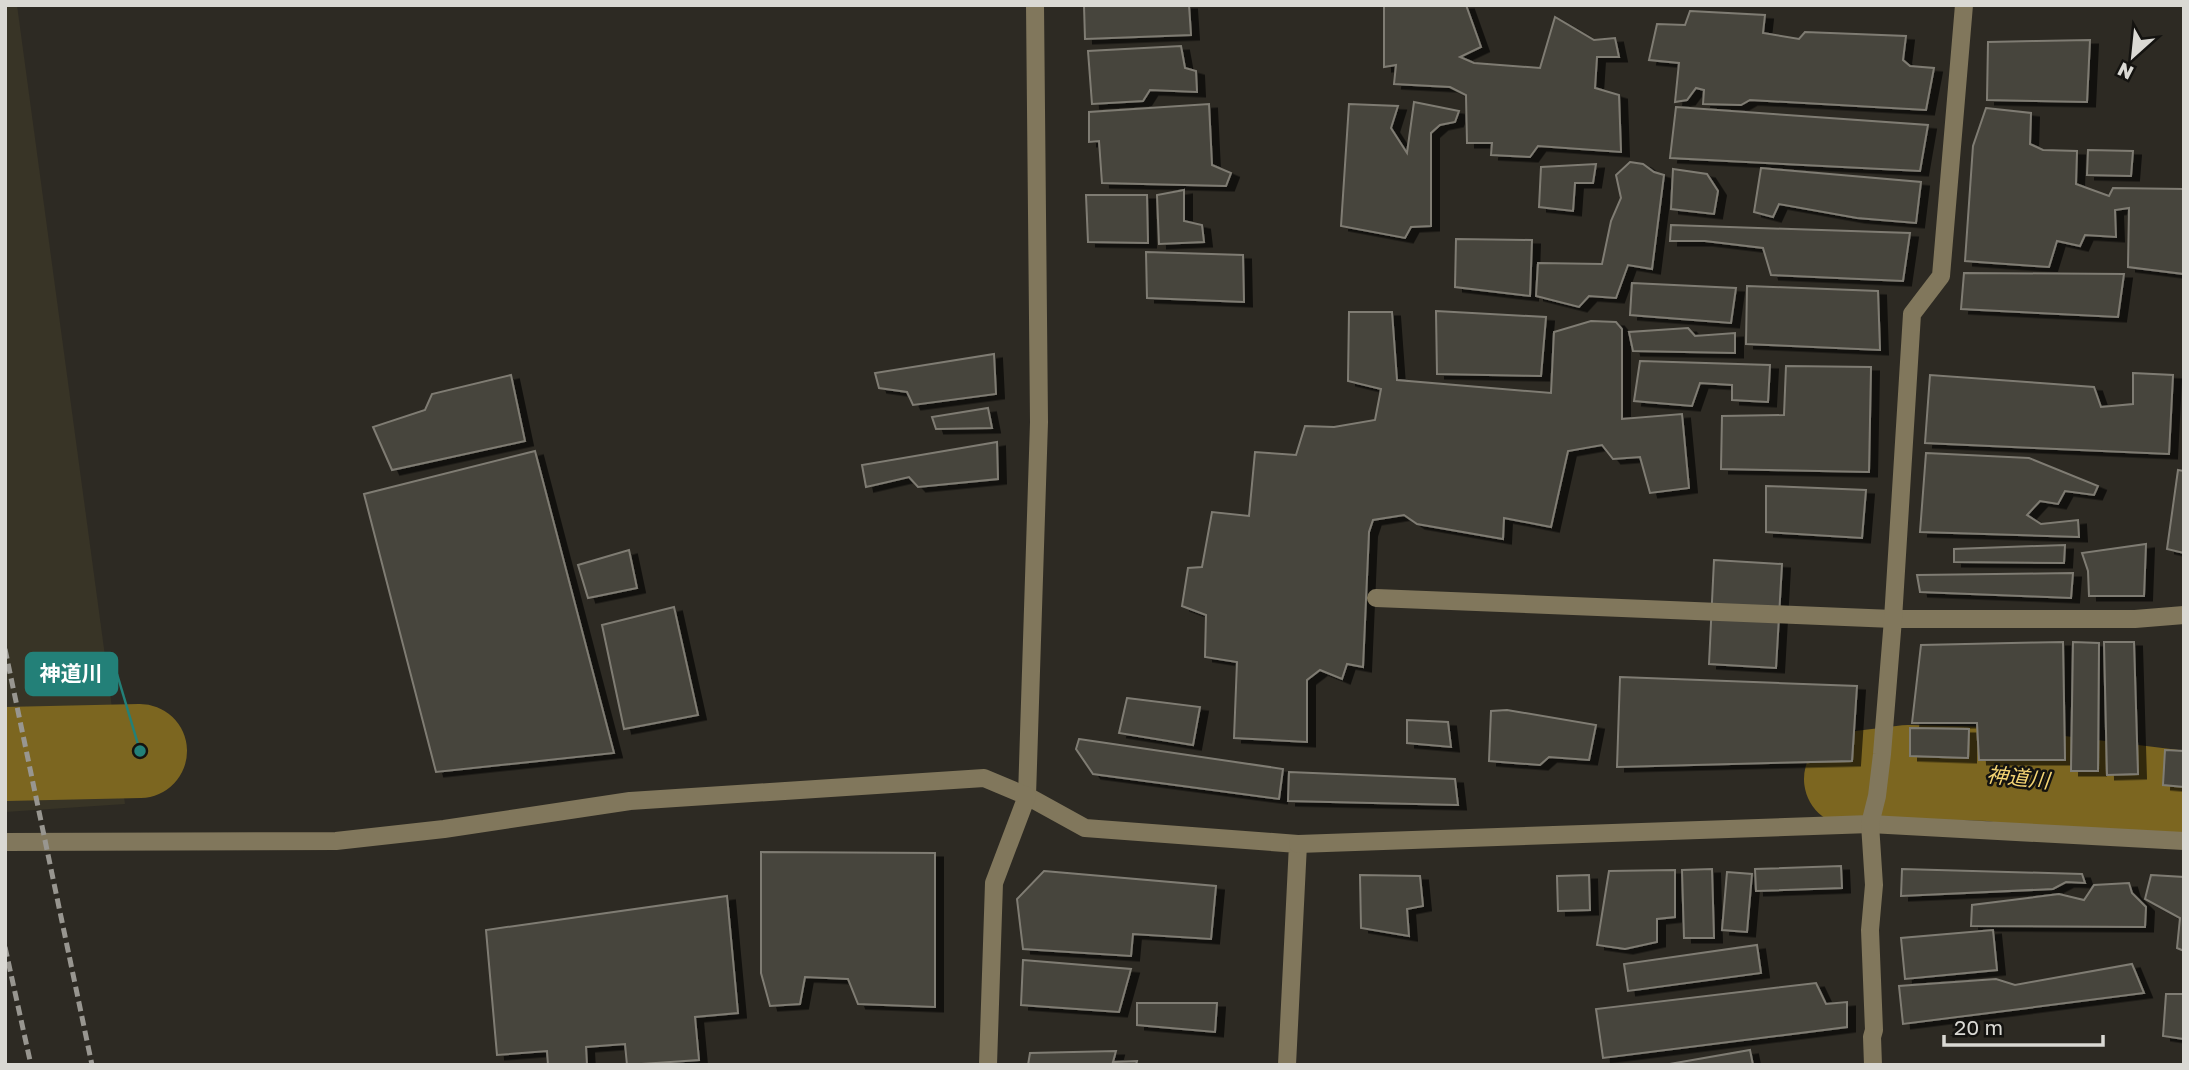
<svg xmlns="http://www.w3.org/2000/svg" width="2189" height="1070" font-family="'Golos Text','Noto Sans JP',sans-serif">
<defs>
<filter id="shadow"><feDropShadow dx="8" dy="4.5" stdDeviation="0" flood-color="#0009"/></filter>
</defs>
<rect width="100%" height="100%" fill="#2d2a23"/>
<polygon fill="#383426" points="5,5 17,5 125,804 5,812"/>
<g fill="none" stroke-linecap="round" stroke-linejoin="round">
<g stroke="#7c6620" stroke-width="94">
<polyline points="5,754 140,751"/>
<polyline points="1851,779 1908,772 1989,774 2184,798"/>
</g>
</g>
<g fill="#47443c" stroke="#7f7c73" stroke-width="2" filter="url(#shadow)">
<polygon points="1084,5 1189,5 1191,35 1085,39"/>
<polygon points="1384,5 1466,5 1481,47 1460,57 1474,63 1540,68 1555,17 1594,40 1615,38 1619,57 1597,57 1595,88 1619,95 1621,152 1538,146 1530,157 1491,155 1492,143 1467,143 1466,95 1450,87 1394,84 1396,65 1384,67"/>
<polygon points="1690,11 1765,15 1763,33 1799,39 1805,32 1906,36 1903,60 1910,66 1934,68 1926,110 1750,100 1741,105 1703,104 1704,90 1696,88 1687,100 1675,102 1679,63 1649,60 1657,24 1685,25"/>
<polygon points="2090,40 2087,102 1987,100 1988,42"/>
<polygon points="1181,46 1185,68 1196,71 1197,92 1150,90 1143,101 1092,104 1088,51"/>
<polygon points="1414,102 1459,111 1455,122 1440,125 1431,133 1431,226 1411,227 1405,238 1341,226 1349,104 1398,106 1391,128 1407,153"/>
<polygon points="1209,104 1212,165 1231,173 1226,186 1102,183 1099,141 1089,142 1089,112"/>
<polygon points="1676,107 1928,125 1920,171 1670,158"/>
<polygon points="1986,108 2031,113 2030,144 2043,150 2077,151 2076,184 2109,196 2113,188 2184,189 2184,274 2128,267 2129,208 2115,210 2116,237 2085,235 2080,246 2057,241 2049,267 1965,261 1973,146"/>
<polygon points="2088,150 2133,151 2131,176 2087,175"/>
<polygon points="1630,162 1643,164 1654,172 1664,175 1652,269 1628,265 1616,298 1589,296 1579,307 1536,296 1538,263 1602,264 1611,221 1621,198 1616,175"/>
<polygon points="1596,164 1593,183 1575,183 1573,211 1539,207 1541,167"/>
<polygon points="1761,168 1921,182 1916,223 1857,218 1779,204 1773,217 1754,212"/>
<polygon points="1673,169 1707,174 1718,191 1714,214 1671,209"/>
<polygon points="1184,190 1184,221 1202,225 1204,242 1159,244 1157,195"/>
<polygon points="1086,195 1147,195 1148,243 1088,242"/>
<polygon points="1671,225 1910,233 1903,281 1771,275 1763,248 1705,241 1670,241"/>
<polygon points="1456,239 1532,240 1530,296 1455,287"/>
<polygon points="1146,252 1243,255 1244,302 1147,298"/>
<polygon points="1964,273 2124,274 2118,317 1961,309"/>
<polygon points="1632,283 1736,288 1731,323 1630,315"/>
<polygon points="1747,286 1878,291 1880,350 1746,344"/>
<polygon points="1436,311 1546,317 1541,376 1437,374"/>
<polygon points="1349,312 1392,312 1397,380 1551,393 1554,332 1591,321 1616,322 1622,329 1622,419 1682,414 1689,488 1650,493 1640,457 1613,459 1602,445 1568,451 1551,527 1504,518 1503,539 1417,524 1404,515 1373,520 1369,532 1363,667 1347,664 1342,679 1320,670 1307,680 1307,742 1234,738 1237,662 1205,657 1206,615 1182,606 1188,568 1202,567 1212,512 1249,516 1255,452 1296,455 1305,426 1334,427 1375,420 1381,389 1348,381"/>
<polygon points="1688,328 1695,336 1735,333 1735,353 1633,351 1629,332"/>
<polygon points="994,354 996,394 913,405 907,392 879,388 875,373"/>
<polygon points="1640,361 1770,365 1768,402 1732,400 1732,385 1700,383 1692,406 1634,401"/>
<polygon points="1786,366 1871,367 1869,472 1721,469 1722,416 1784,415"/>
<polygon points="2133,373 2173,375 2169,454 1925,443 1930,375 2094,387 2101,407 2133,404"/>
<polygon points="511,375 525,441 392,470 373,427 425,410 432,394"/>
<polygon points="988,408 992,428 936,429 932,417"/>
<polygon points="997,442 998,479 918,487 909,477 866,487 862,465"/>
<polygon points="535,451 614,753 436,772 364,494"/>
<polygon points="1926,453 2029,458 2098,486 2094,495 2065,491 2058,504 2040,501 2027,515 2041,524 2078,520 2079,537 1920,532"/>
<polygon points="2178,470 2184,471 2184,553 2167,549"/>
<polygon points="1766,486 1866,490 1862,538 1766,532"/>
<polygon points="2146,544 2144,596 2089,596 2088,571 2082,553"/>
<polygon points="2065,545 2064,563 1954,562 1954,549"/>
<polygon points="629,550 637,588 588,598 578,565"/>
<polygon points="1714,560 1782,564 1776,668 1709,664"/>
<polygon points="2073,573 2071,598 1920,592 1917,575"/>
<polygon points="674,607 698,715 624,729 602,625"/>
<polygon points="2063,642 2065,760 1979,760 1977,723 1912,723 1921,645"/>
<polygon points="2073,642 2099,643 2098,771 2071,771"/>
<polygon points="2104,642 2134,642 2138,774 2107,775"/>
<polygon points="1620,677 1857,686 1852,761 1617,767"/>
<polygon points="1127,698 1200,707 1193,745 1119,733"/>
<polygon points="1507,710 1596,725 1589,760 1549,757 1540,765 1489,761 1491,711"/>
<polygon points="1407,720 1448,722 1451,747 1407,743"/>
<polygon points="1910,728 1969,729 1968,758 1910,756"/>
<polygon points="1079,739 1283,769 1279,799 1093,774 1076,749"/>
<polygon points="2165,750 2184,751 2184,787 2163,785"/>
<polygon points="1289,772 1455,779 1458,805 1288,801"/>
<polygon points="761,852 935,853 935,1007 858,1004 848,979 805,977 800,1004 770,1006 761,973"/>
<polygon points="1841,866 1842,888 1756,891 1755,869"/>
<polygon points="1712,869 1714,938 1684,938 1682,870"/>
<polygon points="1902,869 2082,874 2085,883 2066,882 2053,889 1901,896"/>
<polygon points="1675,870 1675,917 1657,919 1657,942 1625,949 1597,945 1609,871"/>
<polygon points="1044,871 1216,886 1211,939 1133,934 1131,956 1023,949 1017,899"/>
<polygon points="1727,872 1752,874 1747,932 1722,930"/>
<polygon points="1360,875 1420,876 1423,906 1407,909 1409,936 1361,928"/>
<polygon points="1589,875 1590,910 1558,911 1557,876"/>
<polygon points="2151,875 2184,877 2184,951 2177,948 2180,918 2145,899"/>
<polygon points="2129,883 2132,893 2146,907 2145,927 1971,926 1972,905 2059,894 2084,900 2094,885"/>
<polygon points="727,896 738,1013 695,1017 699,1060 627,1065 625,1044 586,1047 587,1065 548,1065 547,1051 497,1055 486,930"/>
<polygon points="1993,930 1997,970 1905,979 1901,938"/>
<polygon points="1757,945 1761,973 1628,991 1624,964"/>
<polygon points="1023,960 1131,969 1119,1012 1021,1005"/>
<polygon points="2132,964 2144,993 1903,1024 1899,986 1996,979 2015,985"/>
<polygon points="1816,983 1826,1004 1847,1002 1847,1027 1603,1058 1596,1009"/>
<polygon points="2166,994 2184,994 2184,1039 2163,1036"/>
<polygon points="1137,1003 1217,1003 1215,1032 1137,1025"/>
<polygon points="1750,1050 1753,1065 1664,1065"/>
<polygon points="1116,1051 1113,1062 1137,1061 1136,1065 1028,1065 1030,1053"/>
</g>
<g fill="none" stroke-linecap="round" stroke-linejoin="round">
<g stroke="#81775c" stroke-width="18">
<polyline points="1035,5 1039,422 1027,796 1085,828 1298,844 1287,1065"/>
<polyline points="1376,598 1893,619 2135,619 2184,615"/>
<polyline points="5,842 336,841 444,829 630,801 984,778 1027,796 994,883 988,1065"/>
<polyline points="1298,844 1870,824 2184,841"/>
<polyline points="1873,1065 1872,1037 1874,1030 1870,930 1874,885 1870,824 1877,796 1882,754 1893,619 1912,314 1941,276 1964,5"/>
</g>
<g stroke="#989690" stroke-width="5" stroke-dasharray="10 5" stroke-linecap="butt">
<polyline points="5,649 92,1065"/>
<polyline points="5,947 31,1065"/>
</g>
</g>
<g text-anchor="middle" stroke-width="5" stroke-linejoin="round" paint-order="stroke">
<g font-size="21" font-style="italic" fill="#f4d473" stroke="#141310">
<text transform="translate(2018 778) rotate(6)" y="7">神道川</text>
</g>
</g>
<path fill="none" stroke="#238078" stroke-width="2.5" d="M140 751L117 674"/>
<circle fill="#238078" stroke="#141310" stroke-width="2.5" cx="140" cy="751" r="7"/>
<rect fill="#238078" stroke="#238078" stroke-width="2.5" x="26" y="653" width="91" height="42" rx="7"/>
<g font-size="21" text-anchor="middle" font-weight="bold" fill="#fff">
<text x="71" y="681">神道川</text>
</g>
<rect width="2189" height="1070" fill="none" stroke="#dad9d4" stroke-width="14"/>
<g transform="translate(2133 56) rotate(207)" stroke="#141310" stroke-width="5" paint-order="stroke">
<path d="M0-5L12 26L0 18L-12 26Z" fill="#dad9d4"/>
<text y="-10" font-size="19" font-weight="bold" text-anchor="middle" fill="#dad9d4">N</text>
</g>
<path d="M1944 1035v10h159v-10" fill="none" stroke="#dad9d4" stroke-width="3.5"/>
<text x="1954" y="1035" font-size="21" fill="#dad9d4" stroke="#141310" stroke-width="5" paint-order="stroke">20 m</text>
</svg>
